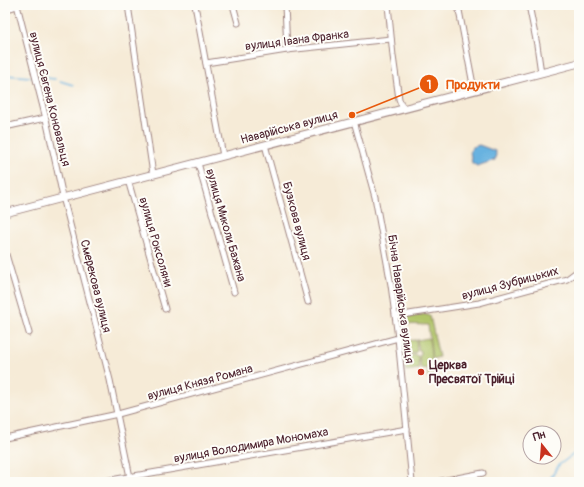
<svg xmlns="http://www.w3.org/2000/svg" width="584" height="487" font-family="Pangolin,sans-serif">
<rect width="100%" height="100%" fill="#fdfcf7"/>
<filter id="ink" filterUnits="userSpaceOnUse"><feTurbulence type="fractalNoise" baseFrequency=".025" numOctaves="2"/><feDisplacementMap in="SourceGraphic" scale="8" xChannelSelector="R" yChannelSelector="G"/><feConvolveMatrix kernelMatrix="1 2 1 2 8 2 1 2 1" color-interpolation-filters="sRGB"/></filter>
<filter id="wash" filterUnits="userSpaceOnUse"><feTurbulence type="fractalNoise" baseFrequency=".012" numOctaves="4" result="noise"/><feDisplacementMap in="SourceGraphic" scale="16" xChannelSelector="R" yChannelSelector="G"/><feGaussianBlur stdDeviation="0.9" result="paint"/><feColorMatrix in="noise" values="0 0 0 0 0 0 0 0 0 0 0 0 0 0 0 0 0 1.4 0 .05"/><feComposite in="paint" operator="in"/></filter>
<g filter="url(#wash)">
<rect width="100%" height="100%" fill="#f6ebd7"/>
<g fill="#b1c569" stroke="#7e724a">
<polygon points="424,314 430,316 439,357 432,359 428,325 402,324 401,317"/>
<polygon points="429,338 434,378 428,379 428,368 421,369 419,356 421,355 421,351 419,350 417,340"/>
<polygon points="416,340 417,351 415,353 404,355 403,341"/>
<polygon points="415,355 418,356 419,369 406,371 404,356"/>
</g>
<polygon fill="#68b2e0" stroke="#596886" points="479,145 495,151 496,154 495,160 477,166 472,163 470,151 473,147"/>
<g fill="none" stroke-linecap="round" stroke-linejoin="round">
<g stroke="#68b2e0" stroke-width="1.5">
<polyline points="5,75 31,77"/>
<polyline points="37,77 55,79"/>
<polyline points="60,81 73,85"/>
<polyline points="548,482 559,465 579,450"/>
</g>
</g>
</g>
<g filter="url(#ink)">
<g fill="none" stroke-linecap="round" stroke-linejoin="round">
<defs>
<g id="street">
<polyline points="17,5 46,119 63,197 110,380 131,482"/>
<polyline points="128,5 153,174"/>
<polyline points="195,5 223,156"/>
<polyline points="233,5 238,23"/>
<polyline points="285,5 287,50"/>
<polyline points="388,5 393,56 399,99 403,109"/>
<polyline points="458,5 474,90"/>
<polyline points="529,5 537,45 541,73"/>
<polyline points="5,10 17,6"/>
<polyline points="206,63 287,50 391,39"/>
<polyline points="354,121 375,197 391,285 398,338 412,482"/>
<polyline points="5,127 45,118"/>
<polyline points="265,145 308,302"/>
<polyline points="198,163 234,292"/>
<polyline points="128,180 165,309"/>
<polyline points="5,251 29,333"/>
<polyline points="396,316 479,303 567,279 579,270"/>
<polyline points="5,438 118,414 398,338"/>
<polyline points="99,482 407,429"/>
<polyline points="436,482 483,473"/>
</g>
<polyline id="secondary" points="5,213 579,63"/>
</defs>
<use href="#street" stroke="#a08581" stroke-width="7"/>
<use href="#secondary" stroke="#a08581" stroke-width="9"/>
<use href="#street" stroke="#fff" stroke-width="5"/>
<use href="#secondary" stroke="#fff" stroke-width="7"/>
</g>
</g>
<circle fill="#c8321e" stroke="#fdfcf7" stroke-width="1.5" cx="421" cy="372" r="4"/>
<g text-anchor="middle" stroke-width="4" stroke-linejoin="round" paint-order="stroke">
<g font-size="12" fill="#4a1f2b" stroke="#fdfcf7">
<text transform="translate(297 40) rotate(-7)" y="4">вулиця Івана Франка</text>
<text transform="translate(50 99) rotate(76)" y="4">вулиця Євгена Коновальця</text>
<text transform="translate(289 127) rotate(-15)" y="4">Наварійська вулиця</text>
<text transform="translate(297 221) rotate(75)" y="4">Бузкова вулиця</text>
<text transform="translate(226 225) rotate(74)" y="4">вулиця Миколи Бажана</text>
<text transform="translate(156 242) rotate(74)" y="4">вулиця Роксоляни</text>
<text transform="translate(510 283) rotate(-15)" y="4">вулиця Зубрицьких</text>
<text transform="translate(96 286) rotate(76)" y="4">Смерекова вулиця</text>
<text transform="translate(401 299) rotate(82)" y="4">Бічна Наварійська вулиця</text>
<text transform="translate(200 382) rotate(-15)" y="4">вулиця Князя Романа</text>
<text transform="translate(251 445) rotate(-10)" y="4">вулиця Володимира Мономаха</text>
</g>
<g font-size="12" font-weight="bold" fill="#4a1f2b" stroke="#fdfcf7" text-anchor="start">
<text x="429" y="369">Церква<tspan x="429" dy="14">Пресвятої Трійці</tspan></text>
</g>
</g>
<path fill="none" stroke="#e8590c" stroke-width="1.5" d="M352 115L429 84"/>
<g fill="#e8590c" stroke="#fdfcf7" stroke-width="1.5">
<circle cx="352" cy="115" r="4"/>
<circle cx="429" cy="84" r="10"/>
</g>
<g font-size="12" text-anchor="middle" font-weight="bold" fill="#fff">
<text x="429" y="89">1</text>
</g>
<g font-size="13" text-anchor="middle" font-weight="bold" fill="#e8590c" stroke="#fdfcf7" stroke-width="4" stroke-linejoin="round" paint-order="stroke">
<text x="473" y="89">Продукти</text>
</g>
<rect width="584" height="487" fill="none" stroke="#fdfcf7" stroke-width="20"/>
<g transform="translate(542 445) rotate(343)"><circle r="19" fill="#fdfcf7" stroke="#b5a4a5"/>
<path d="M0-3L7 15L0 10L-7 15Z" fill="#c8321e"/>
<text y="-6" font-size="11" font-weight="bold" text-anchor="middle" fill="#4a1f2b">Пн</text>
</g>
</svg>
